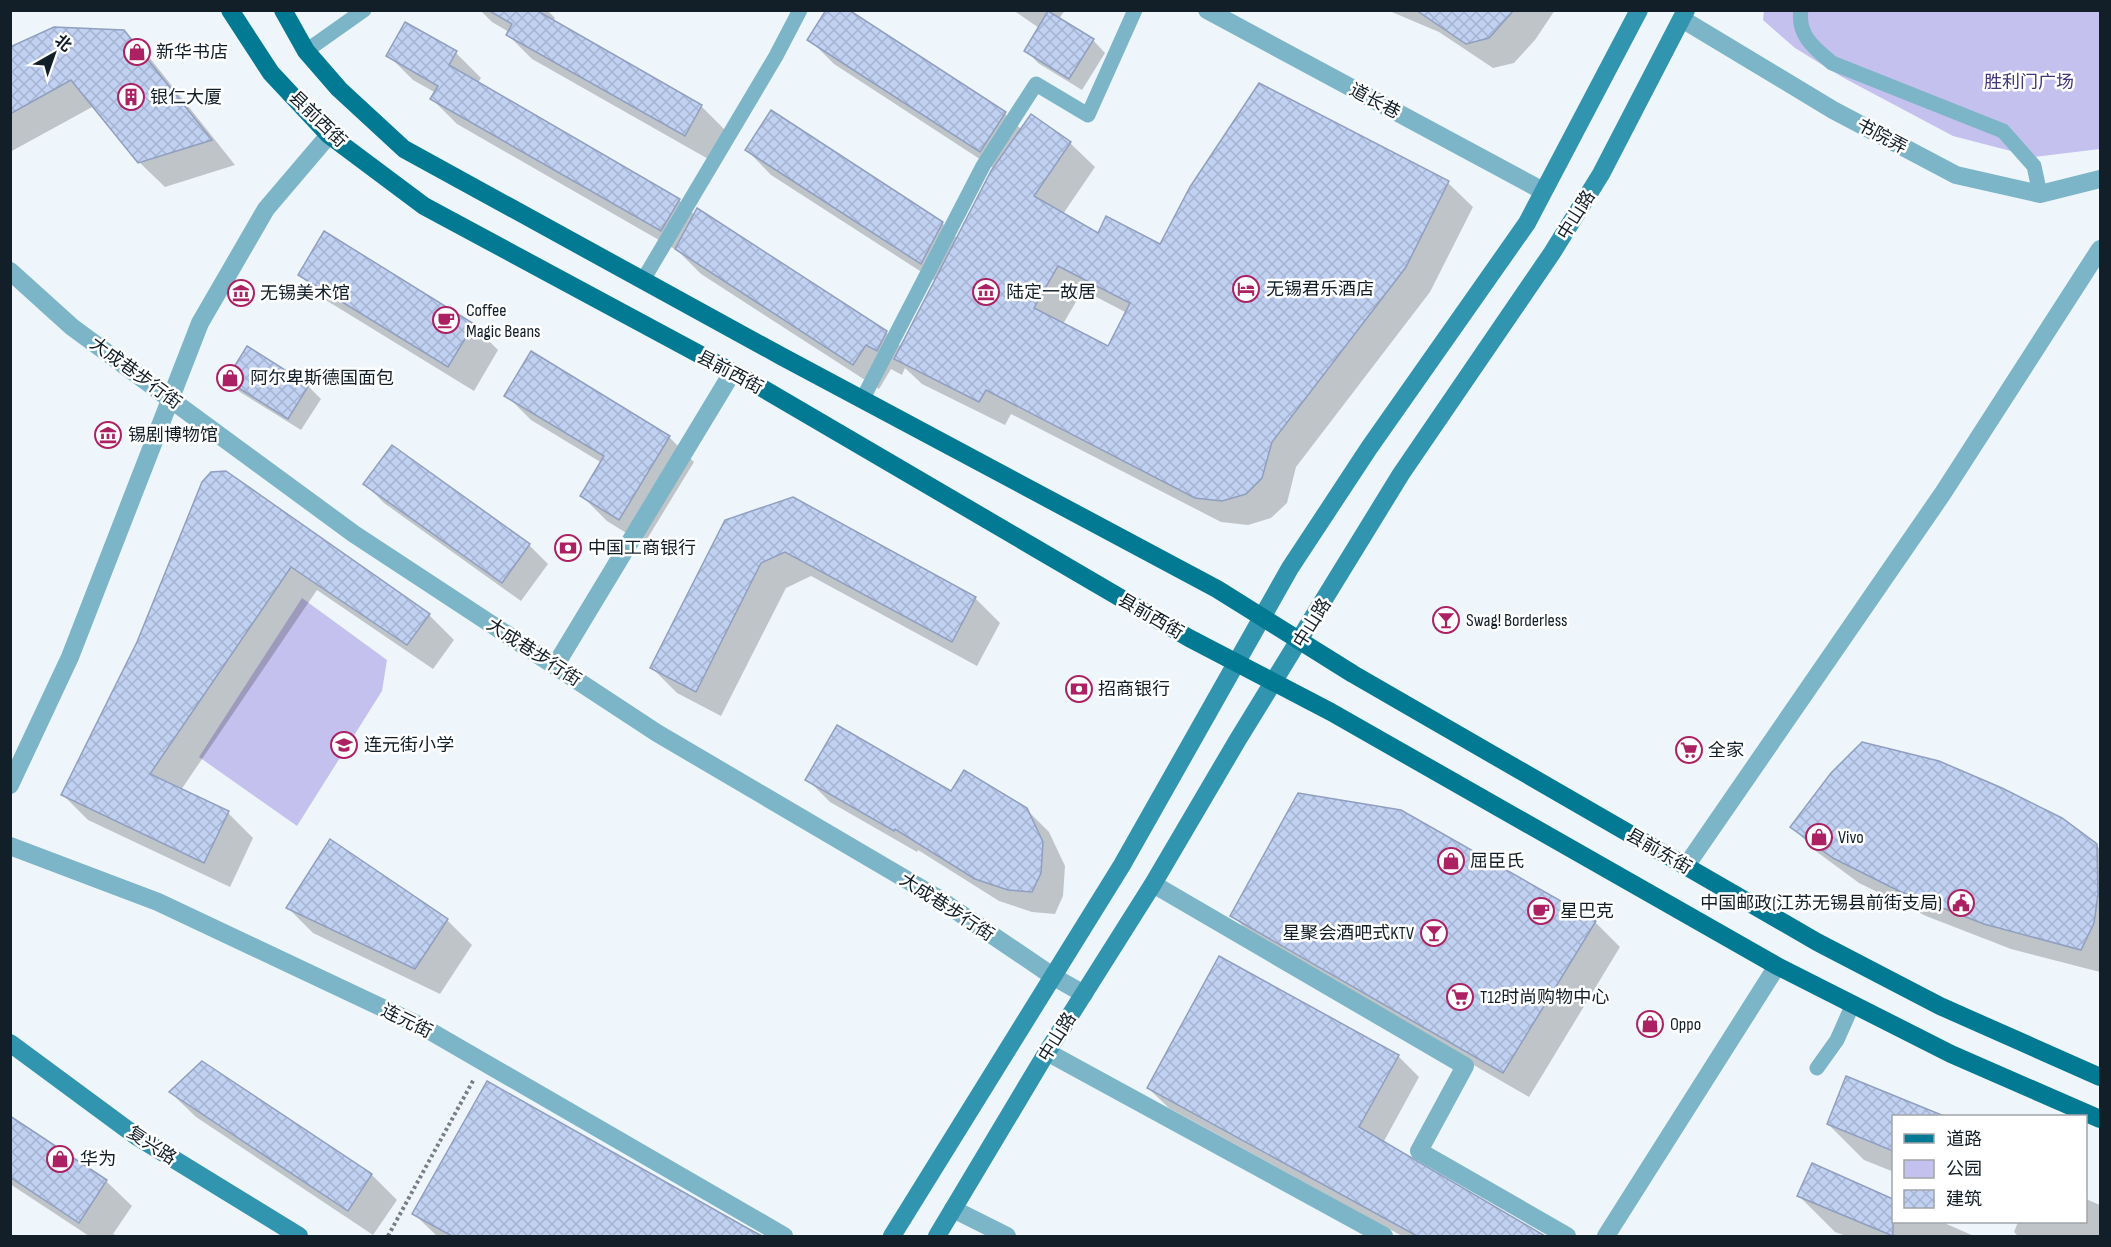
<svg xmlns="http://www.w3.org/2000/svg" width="2111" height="1247" font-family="'Sofia Sans Condensed','Noto Sans SC',sans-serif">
<defs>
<pattern id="building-cross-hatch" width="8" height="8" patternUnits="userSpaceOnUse" patternTransform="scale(1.5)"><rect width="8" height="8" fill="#c1d1f2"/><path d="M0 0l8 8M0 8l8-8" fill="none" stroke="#a5b3d0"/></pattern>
</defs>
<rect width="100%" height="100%" fill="#eff6fb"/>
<g fill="#c5c1ee">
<polygon points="1764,10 2100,11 2100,149 2034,157 1953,136 1842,77 1795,48 1763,20"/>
<polygon points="302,598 387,660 382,691 297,826 199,757"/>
</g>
<g fill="#0003" fill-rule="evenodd">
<polygon points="480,10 547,10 555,18 552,22 701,106 726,131 710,160 532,59 507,34 509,32 492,22"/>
<path d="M 846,10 L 1005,114 L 1022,130 L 1070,143 L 1095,167 L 1063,214 L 1098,235 L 1161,246 L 1259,85 L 1448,183 L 1473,207 L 1430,292 L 1296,467 L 1287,503 L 1271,518 L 1248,525 L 1221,522 L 1011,414 L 1005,425 L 922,384 L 905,368 L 902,375 L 891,369 L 879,389 L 701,274 L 678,251 L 457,124 L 432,99 L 436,93 L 413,80 L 388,55 L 456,53 L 481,78 L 477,84 L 679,200 L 695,215 L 886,332 L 903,349 L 937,282 L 771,175 L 747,150 L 942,223 L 958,239 L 995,169 L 834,64 L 809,39 ZM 1083,290 L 1127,313 L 1109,348 L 1063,324 Z"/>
<polygon points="1013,10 1065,10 1059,19 1093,40 1105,53 1082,90 1038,63 1026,50 1039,28"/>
<polygon points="1387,10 1555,10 1535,40 1514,63 1493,68 1439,32"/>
<polygon points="123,32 149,57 235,165 165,187 139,162 94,106 10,152 10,49"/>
<polygon points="324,233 473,325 498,350 474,391 324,299 299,274"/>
<polygon points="247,348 308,386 321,399 301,430 240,392 228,380"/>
<polygon points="506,395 669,437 694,462 644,544 607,521 582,496 602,463 531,420"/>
<polygon points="225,473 429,615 454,640 433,669 317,590 181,790 228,813 253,838 230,887 88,820 63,795"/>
<polygon points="365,484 529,545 548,564 521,601 384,503"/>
<polygon points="793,499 975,598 1000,623 977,666 811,576 786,588 721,716 677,693 652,668"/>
<polygon points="807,779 952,793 1026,809 1049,832 1065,866 1063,896 1055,914 1032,912 999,901 918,850 917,852 830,802"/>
<polygon points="1792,827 2096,845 2100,849 2100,972 2011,949 1926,916 1859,883 1817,852"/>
<polygon points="288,908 447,920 472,945 440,994 313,933"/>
<polygon points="1232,915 1595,922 1620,947 1529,1097 1257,940"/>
<polygon points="1398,1056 1419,1077 1383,1143 1542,1236 1402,1236 1169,1108 1148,1088"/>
<polygon points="202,1063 372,1175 397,1200 373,1235 196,1117 171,1093"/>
<polygon points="1847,1078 1941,1116 1894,1116 1894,1172 1864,1160 1828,1124"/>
<polygon points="10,1117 107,1182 132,1206 113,1234 118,1236 89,1236 10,1184"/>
<polygon points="1813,1165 1894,1200 1894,1222 1942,1222 1974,1236 1846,1236 1835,1232 1799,1196"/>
<polygon points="2086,1199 2100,1205 2100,1236 2018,1236 2014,1232 2018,1222 2016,1222 2086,1222"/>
<polygon points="414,1214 741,1226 752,1236 437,1236"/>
</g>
<g fill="url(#building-cross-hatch)" stroke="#909fbf" stroke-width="1.5" fill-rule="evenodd">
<polygon points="488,10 536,10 702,105 685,136 506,35 512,24"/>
<polygon points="826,10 849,10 1006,112 980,152 807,40"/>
<polygon points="1416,10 1514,10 1489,38 1466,44"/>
<polygon points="1048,11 1094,39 1069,79 1024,51"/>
<polygon points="405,22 457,51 449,65 680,199 661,231 430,99 438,86 386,56"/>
<polygon points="54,27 124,30 212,140 138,163 71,80 10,114 10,47"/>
<path d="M 1259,83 L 1449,181 L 1406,267 L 1272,442 L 1262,478 L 1246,494 L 1222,501 L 1195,498 L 986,390 L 979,402 L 894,359 L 991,171 L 1031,114 L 1071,142 L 1034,196 L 1098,233 L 1106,216 L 1160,244 L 1190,187 ZM 1058,266 L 1130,303 L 1108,346 L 1034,308 Z"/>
<polygon points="771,110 943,222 921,264 745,150"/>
<polygon points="697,208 887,331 877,351 866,345 853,365 675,249"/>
<polygon points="324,231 474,324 448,367 298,275"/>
<polygon points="247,346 309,385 288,419 226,380"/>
<polygon points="531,351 670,436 619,520 580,496 604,456 504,396"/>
<polygon points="392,445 530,544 502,583 363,484"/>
<polygon points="226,471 430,614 407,645 291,567 150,774 229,811 204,863 61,795 137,642 202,482 211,472"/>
<polygon points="793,497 976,597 952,642 785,552 761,563 696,692 650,668 725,520"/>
<polygon points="837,725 951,791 964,770 1027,808 1043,842 1041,873 1032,892 1008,890 975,879 895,829 894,831 805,780"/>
<polygon points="1862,742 1939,761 2002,788 2062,818 2097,844 2098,895 2094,923 2081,950 1984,924 1899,891 1833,858 1790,827 1831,773"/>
<polygon points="1298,793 1401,810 1596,921 1503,1073 1230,916"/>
<polygon points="330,839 448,919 415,969 286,908"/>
<polygon points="1219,956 1399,1055 1359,1127 1545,1236 1417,1236 1147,1088"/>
<polygon points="202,1061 372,1174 348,1211 169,1092"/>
<polygon points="1846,1076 1944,1116 1893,1116 1893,1151 1827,1124"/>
<polygon points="487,1081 747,1228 762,1236 452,1236 412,1214"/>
<polygon points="10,1116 107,1180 79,1223 10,1177"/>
<polygon points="1812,1163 1893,1199 1893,1236 1797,1196"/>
</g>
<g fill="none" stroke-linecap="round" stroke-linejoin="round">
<polyline stroke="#767f87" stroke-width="4" stroke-dasharray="3 3" stroke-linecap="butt" points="388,1236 474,1079"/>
<g stroke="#7cb5c7" stroke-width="15">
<path d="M 1801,10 C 1797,35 1814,48 1832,63 L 2003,131 L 2034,166 L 2040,194"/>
<polyline points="306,51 364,10"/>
<polyline points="643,280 776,56 800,10"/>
<polyline points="862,400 983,166 1036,84 1088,115 1135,10"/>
<polyline points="1817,1068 1837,1040 1853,1004"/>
</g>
<g stroke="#7cb5c7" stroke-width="18">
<polyline points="1207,10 1543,191"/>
<polyline points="1682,19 1833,110 1956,175 2040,194 2100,179"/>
<polyline points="10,271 72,327 354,534 657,733 936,897 1054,977 1084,994"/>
<polyline points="555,666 732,373"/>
<polyline points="10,785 70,657 200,323 266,209 329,135"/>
<polyline points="10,846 158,902 423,1027 784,1236"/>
<polyline points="1686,866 1943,493 2100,249"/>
<polyline points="1153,884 1465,1066 1419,1151 1567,1236"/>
<polyline points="1047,1052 1384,1236"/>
<polyline points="953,1209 1007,1236"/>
<polyline points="1606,1236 1777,966"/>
</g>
<g stroke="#3295af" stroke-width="18">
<polyline points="10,1043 136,1136 299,1236"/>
<polyline points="892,1236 1122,865 1290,568 1369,448 1527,223 1639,10"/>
<polyline points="937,1236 1047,1052 1153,884 1237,741 1401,474 1552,253 1601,174 1686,10"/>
</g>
<g stroke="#037a94" stroke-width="18">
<polyline points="230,10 271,73 329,135 424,206 762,388 1189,638 1331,712 1777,966 1951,1054 2100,1119"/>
<polyline points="283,10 306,51 339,89 404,149 781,356 1217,589 1353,674 1817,942 1940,1006 2100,1077"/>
</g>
</g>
<defs>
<symbol id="shop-ring" viewBox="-11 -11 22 22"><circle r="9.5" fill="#fff" stroke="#ab2162" stroke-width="1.5"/><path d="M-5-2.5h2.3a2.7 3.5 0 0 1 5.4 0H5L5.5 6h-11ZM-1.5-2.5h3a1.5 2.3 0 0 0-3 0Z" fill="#ab2162"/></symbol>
<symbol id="building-ring" viewBox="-11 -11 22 22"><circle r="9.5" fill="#fff" stroke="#ab2162" stroke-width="1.5"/><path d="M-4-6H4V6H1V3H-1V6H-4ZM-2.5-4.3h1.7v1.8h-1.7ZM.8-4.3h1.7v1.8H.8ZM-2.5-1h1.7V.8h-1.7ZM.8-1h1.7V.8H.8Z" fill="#ab2162"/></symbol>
<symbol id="hotel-ring" viewBox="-11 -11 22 22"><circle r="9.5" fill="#fff" stroke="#ab2162" stroke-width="1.5"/><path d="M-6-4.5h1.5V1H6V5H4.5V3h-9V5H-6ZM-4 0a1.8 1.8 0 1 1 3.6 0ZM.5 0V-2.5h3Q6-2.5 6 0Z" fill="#ab2162"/></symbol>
<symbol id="museum-ring" viewBox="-11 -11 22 22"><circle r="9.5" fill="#fff" stroke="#ab2162" stroke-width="1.5"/><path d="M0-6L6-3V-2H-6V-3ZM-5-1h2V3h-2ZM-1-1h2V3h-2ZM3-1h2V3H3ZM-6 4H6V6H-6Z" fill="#ab2162"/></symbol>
<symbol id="cafe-ring" viewBox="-11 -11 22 22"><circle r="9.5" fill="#fff" stroke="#ab2162" stroke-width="1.5"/><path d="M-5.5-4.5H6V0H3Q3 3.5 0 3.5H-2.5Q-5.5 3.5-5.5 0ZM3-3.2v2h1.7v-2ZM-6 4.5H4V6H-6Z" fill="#ab2162"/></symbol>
<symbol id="bank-ring" viewBox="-11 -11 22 22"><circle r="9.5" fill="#fff" stroke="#ab2162" stroke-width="1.5"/><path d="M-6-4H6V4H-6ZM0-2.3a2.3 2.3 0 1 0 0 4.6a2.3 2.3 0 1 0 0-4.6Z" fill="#ab2162"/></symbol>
<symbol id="bar-ring" viewBox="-11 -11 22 22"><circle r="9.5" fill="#fff" stroke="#ab2162" stroke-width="1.5"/><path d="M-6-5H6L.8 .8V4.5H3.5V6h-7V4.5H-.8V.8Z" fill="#ab2162"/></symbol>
<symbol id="school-ring" viewBox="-11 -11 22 22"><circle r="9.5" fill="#fff" stroke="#ab2162" stroke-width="1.5"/><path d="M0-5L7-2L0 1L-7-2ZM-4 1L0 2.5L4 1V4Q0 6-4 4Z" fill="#ab2162"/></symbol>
<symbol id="supermarket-ring" viewBox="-11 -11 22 22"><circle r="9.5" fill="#fff" stroke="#ab2162" stroke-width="1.5"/><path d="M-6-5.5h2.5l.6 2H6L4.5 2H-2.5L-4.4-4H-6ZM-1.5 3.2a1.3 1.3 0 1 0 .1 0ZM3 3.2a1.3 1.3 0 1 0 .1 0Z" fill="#ab2162"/></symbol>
<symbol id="civic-ring" viewBox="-11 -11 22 22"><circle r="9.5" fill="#fff" stroke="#ab2162" stroke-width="1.5"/><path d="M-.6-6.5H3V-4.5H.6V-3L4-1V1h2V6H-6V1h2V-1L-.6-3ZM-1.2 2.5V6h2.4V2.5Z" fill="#ab2162"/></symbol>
</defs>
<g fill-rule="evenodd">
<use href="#shop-ring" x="122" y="37" width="30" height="30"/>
<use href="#building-ring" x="116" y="82" width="30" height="30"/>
<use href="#hotel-ring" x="1231" y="274" width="30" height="30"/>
<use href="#museum-ring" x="971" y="277" width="30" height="30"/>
<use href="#museum-ring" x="226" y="278" width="30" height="30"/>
<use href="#cafe-ring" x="431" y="305" width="30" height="30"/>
<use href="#shop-ring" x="215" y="363" width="30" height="30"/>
<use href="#museum-ring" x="93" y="420" width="30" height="30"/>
<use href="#bank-ring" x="553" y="533" width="30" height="30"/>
<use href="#bar-ring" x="1431" y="605" width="30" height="30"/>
<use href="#bank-ring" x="1064" y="674" width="30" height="30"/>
<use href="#school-ring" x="329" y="730" width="30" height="30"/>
<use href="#supermarket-ring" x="1674" y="735" width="30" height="30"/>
<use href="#shop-ring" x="1804" y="822" width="30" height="30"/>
<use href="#shop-ring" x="1436" y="846" width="30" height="30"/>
<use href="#civic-ring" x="1946" y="888" width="30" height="30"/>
<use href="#cafe-ring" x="1526" y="896" width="30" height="30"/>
<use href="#bar-ring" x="1419" y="918" width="30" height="30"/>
<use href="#supermarket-ring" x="1445" y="982" width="30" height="30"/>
<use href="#shop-ring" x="1635" y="1009" width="30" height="30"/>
<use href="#shop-ring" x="45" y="1144" width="30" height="30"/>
</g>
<g text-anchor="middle" stroke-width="5" stroke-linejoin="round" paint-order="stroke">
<g font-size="18" fill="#121e28" stroke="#fff" text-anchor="start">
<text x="156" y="58">新华书店</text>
<text x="150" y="103">银仁大厦</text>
<text x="1266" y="295">无锡君乐酒店</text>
<text x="1006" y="298">陆定一故居</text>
<text x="260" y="299">无锡美术馆</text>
<text x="466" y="316">Coffee<tspan x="466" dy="21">Magic Beans</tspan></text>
<text x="250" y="384">阿尔卑斯德国面包</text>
<text x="128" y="441">锡剧博物馆</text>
<text x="588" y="554">中国工商银行</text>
<text x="1466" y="626">Swag! Borderless</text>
<text x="1098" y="695">招商银行</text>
<text x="364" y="751">连元街小学</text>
<text x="1708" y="756">全家</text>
<text x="1838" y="843">Vivo</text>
<text x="1470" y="867">屈臣氏</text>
<text x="1942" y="909" text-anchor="end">中国邮政(江苏无锡县前街支局)</text>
<text x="1560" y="917">星巴克</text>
<text x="1414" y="939" text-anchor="end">星聚会酒吧式KTV</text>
<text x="1480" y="1003">T12时尚购物中心</text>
<text x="1670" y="1030">Oppo</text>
<text x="80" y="1165">华为</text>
</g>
<g font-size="18" fill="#43367b" stroke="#fff">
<text x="2029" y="88">胜利门广场</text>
</g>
<g font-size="18" fill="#121e28" stroke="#fff">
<text transform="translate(1375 101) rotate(28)" y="6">道长巷</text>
<text transform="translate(318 119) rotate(44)" y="6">县前西街</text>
<text transform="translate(1882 136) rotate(28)" y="6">书院弄</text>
<text transform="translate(1576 215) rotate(-58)" y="6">中山路</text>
<text transform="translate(730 372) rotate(28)" y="6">县前西街</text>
<text transform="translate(136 373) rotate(36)" y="6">大成巷步行街</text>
<text transform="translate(1151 616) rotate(30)" y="6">县前西街</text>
<text transform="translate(1312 623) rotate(-58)" y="6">中山路</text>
<text transform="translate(534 652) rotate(33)" y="6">大成巷步行街</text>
<text transform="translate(1659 851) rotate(30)" y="6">县前东街</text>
<text transform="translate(947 907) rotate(33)" y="6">大成巷步行街</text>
<text transform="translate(407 1021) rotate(26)" y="6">连元街</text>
<text transform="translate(1057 1037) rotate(-58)" y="6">中山路</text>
<text transform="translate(152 1145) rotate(33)" y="6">复兴路</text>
</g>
</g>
<rect width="2111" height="1247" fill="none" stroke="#121e28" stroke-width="24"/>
<rect x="1892" y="1115" width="195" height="108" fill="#ffffff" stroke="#a0a5a9" stroke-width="1.5"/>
<rect x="1904" y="1134" width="30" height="9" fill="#037a94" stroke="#a0a5a9" stroke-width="1.5"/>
<text x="1946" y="1145" font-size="18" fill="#121e28">道路</text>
<rect x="1904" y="1160" width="30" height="18" fill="#c5c1ee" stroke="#a0a5a9" stroke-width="1.5"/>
<text x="1946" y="1175" font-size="18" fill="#121e28">公园</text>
<rect x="1904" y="1190" width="30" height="18" fill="url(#building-cross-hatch)" stroke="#a0a5a9" stroke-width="1.5"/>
<text x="1946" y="1205" font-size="18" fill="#121e28">建筑</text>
<g transform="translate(54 54) rotate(40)" stroke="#ffffff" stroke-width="4.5" paint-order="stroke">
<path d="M0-4.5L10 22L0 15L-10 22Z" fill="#121e28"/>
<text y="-9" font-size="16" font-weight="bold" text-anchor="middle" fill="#121e28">北</text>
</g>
</svg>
